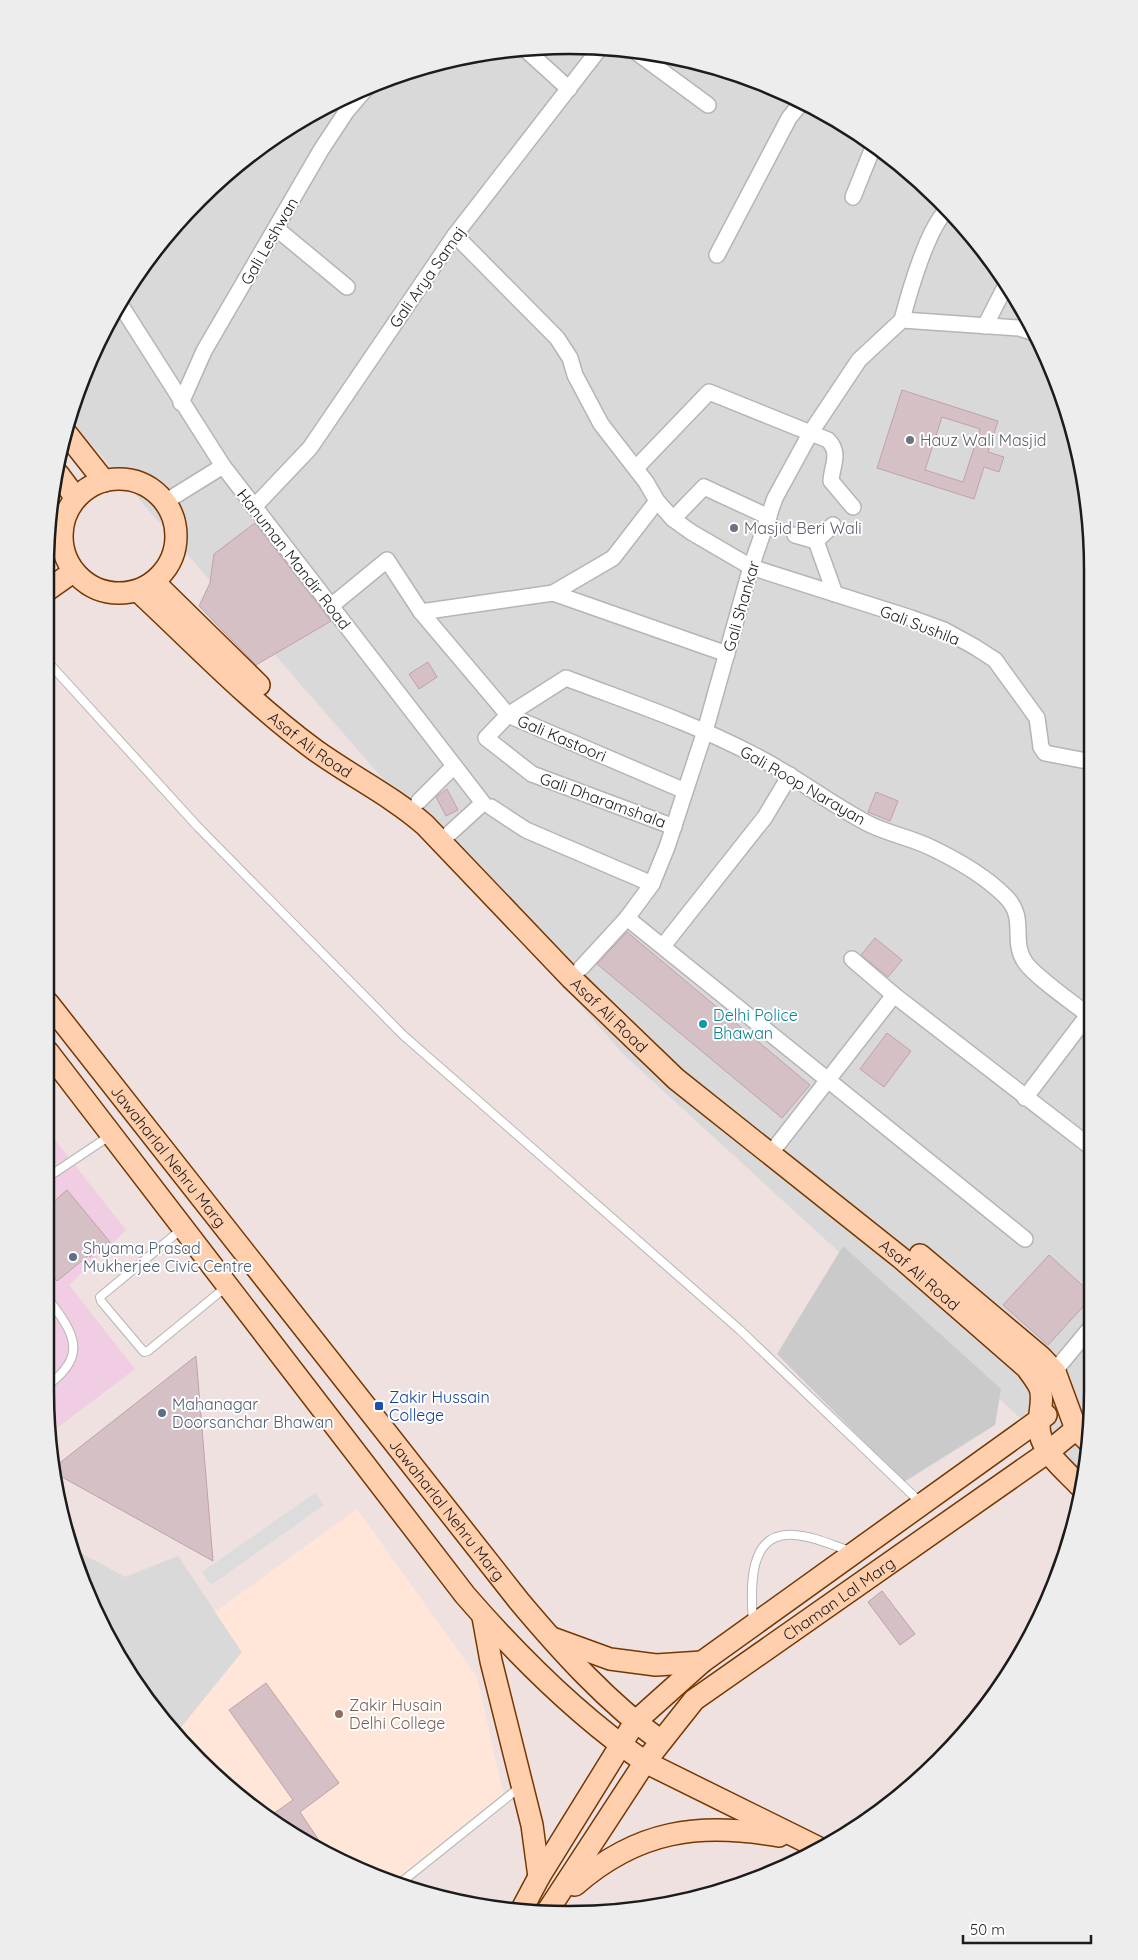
<svg xmlns="http://www.w3.org/2000/svg" width="1138" height="1960" font-family="Quicksand,sans-serif">
<rect width="100%" height="100%" fill="#eee1e0"/>
<g fill="#dad9da">
<polygon points="569,45 671,55 769,85 860,133 940,199 1023,307 1065,401 1092,534 1092,1426 1082,1475 623,1054 69,419 73,400 133,278 198,199 278,133 368,85 466,55"/>
<polygon points="70,1547 125,1577 178,1556 242,1652 175,1735 153,1710 99,1623"/>
</g>
<polygon fill="#f1cde3" points="48,1131 126,1230 69,1285 135,1369 49,1434"/>
<polygon fill="#ffe6d9" points="357,1509 477,1677 505,1801 392,1882 337,1861 278,1827 199,1762 175,1735 242,1652 215,1612"/>
<polygon fill="#cacaca" points="843,1246 1001,1389 995,1425 904,1482 777,1354"/>
<polygon fill="#dcdcdc" points="315,1493 324,1505 211,1585 202,1572"/>
<g fill="#d5c0c5" stroke="#c1a1a8" fill-rule="evenodd">
<path d="M 902,390 L 998,421 L 988,452 L 1004,457 L 999,472 L 984,467 L 974,499 L 877,468 ZM 942,417 L 980,429 L 963,482 L 925,470 Z"/>
<polygon points="255,523 331,621 256,665 199,606 210,583 214,554"/>
<polygon points="428,662 437,677 419,689 409,674"/>
<polygon points="447,789 458,810 446,816 436,797"/>
<polygon points="876,792 898,801 890,821 868,812"/>
<polygon points="627,932 810,1085 782,1118 597,964"/>
<polygon points="875,938 902,960 888,977 861,955"/>
<polygon points="887,1033 911,1051 884,1087 860,1069"/>
<polygon points="67,1190 110,1242 90,1257 89,1255 57,1281 49,1272 49,1206"/>
<polygon points="1049,1255 1092,1294 1092,1297 1048,1345 1003,1305"/>
<polygon points="196,1356 213,1561 53,1472 52,1469"/>
<polygon points="882,1591 915,1634 900,1645 868,1602"/>
<polygon points="266,1683 339,1783 300,1812 330,1857 278,1827 267,1818 293,1800 229,1710"/>
</g>
<g fill="none" stroke-linecap="round" stroke-linejoin="round">
<defs>
<g id="service">
<polyline points="47,661 198,827 403,1035 740,1330 920,1502"/>
<polyline points="48,1177 111,1135"/>
<polyline points="183,1228 100,1297 101,1301 144,1352 148,1351 226,1287"/>
<path d="M 49,1300 C 73,1332 89,1355 49,1384"/>
<path d="M 753,1623 C 751,1592 746,1531 794,1535 C 813,1536 832,1545 850,1551"/>
<polyline points="399,1884 520,1787"/>
</g>
<g id="minor">
<polyline points="525,49 569,89"/>
<polyline points="636,52 708,105"/>
<polyline points="853,197 874,145"/>
<polyline points="277,229 347,287"/>
<polyline points="455,235 557,338 570,358 575,375 601,424 646,482 657,501 673,519 691,532 751,567 911,618 944,630 975,647 995,660 1037,718 1041,747 1045,753 1092,762"/>
<polyline points="717,255 789,118 802,102"/>
<polyline points="120,304 223,466 483,803 450,833"/>
<path d="M 902,320 C 909,293 928,226 948,209"/>
<polyline points="985,326 1006,285"/>
<polyline points="181,403 204,351 321,150 346,112 369,85"/>
<path d="M 636,468 L 709,392 L 828,440 C 841,453 832,465 831,481 L 853,507"/>
<polyline points="165,502 223,466"/>
<polyline points="254,507 310,448 455,235 600,48"/>
<polyline points="673,519 704,487 769,517"/>
<polyline points="833,525 816,541 835,594"/>
<polyline points="795,535 816,541"/>
<polyline points="553,593 727,654"/>
<polyline points="331,606 387,560 421,612 553,593 613,558 657,501"/>
<polyline points="421,612 508,715 685,791"/>
<polyline points="419,801 454,766"/>
<polyline points="491,807 526,830 652,884"/>
<path d="M 674,827 L 532,774 L 486,738 L 508,715 L 566,678 C 629,702 693,723 752,754 C 793,774 828,803 869,824 C 889,834 912,838 932,848 C 957,860 985,876 1005,896 C 1028,918 1010,940 1025,962 C 1035,977 1076,1005 1092,1018"/>
<polyline points="627,918 1025,1239"/>
<polyline points="663,946 765,817 790,775"/>
<polyline points="852,959 894,995 1092,1148"/>
<polyline points="581,968 627,918 652,884 667,847 705,731 751,567 775,498 811,432 859,360 902,320 1019,328 1034,333"/>
<polyline points="1025,1098 1088,1015"/>
<polyline points="778,1144 894,995"/>
<polyline points="1048,1379 1092,1326"/>
<polyline points="1076,1429 1092,1423"/>
</g>
<g id="secondary">
<polyline points="66,433 104,481"/>
<polyline points="58,474 76,498"/>
<circle cx="119" cy="536" r="57"/>
<polyline points="154,582 259,685"/>
<polyline points="46,591 73,572"/>
<path id="s1" d="M 138,591 C 196,645 251,703 315,750 C 351,776 392,796 425,825 L 571,978 L 676,1079 L 901,1258 L 1027,1368 C 1031,1374 1037,1381 1040,1388 C 1045,1403 1036,1418 1040,1434 C 1045,1455 1066,1471 1080,1486"/>
<path id="s2" d="M 48,1003 L 519,1601 C 561,1651 608,1703 661,1741"/>
<path d="M 48,1052 L 465,1595 C 518,1656 578,1716 645,1762 L 821,1849"/>
<polyline points="920,1255 1041,1357 1055,1372 1076,1429 1089,1442"/>
<polyline points="483,1617 491,1661 532,1825 539,1877"/>
<polyline points="555,1639 610,1659 656,1665 702,1662"/>
<path d="M 575,1885 C 638,1830 699,1822 779,1836"/>
<polyline points="522,1909 539,1877 635,1722 702,1662 1046,1415"/>
<path id="s3" d="M 547,1912 L 645,1762 L 694,1700 L 1048,1452 L 1076,1429"/>
</g>
</defs>
<use href="#service" stroke="#b5b5b5" stroke-width="10"/>
<use href="#minor" stroke="#b5b5b5" stroke-width="18"/>
<use href="#secondary" stroke="#763700" stroke-width="24"/>
<use href="#service" stroke="#fff" stroke-width="8"/>
<use href="#minor" stroke="#fff" stroke-width="15"/>
<use href="#secondary" stroke="#ffcfae" stroke-width="21"/>
</g>
<g fill="#6b7280" stroke="#fff" stroke-width="2">
<circle cx="910" cy="440" r="5"/>
<circle cx="734" cy="528" r="5"/>
</g>
<circle fill="#0f9aa8" stroke="#fff" stroke-width="2" cx="703" cy="1024" r="5"/>
<g fill="#5c6f8a" stroke="#fff" stroke-width="2">
<circle cx="73" cy="1257" r="5"/>
<circle cx="162" cy="1413" r="5"/>
</g>
<rect fill="#1a4fb4" stroke="#fff" stroke-width="2" x="374" y="1401" width="10" height="10" rx="2.5"/>
<circle fill="#8d6e63" stroke="#fff" stroke-width="2" cx="339" cy="1714" r="5"/>
<g text-anchor="middle" stroke-width="4" stroke-linejoin="round" paint-order="stroke">
<g font-size="16" fill="#1c1c1c" stroke="#fff">
<text transform="translate(269 241) rotate(-60)" y="6">Gali Leshwan</text>
<text transform="translate(427 277) rotate(-55)" y="6">Gali Arya Samaj</text>
<text transform="translate(294 559) rotate(52)" y="6">Hanuman Mandir Road</text>
<text transform="translate(741 606) rotate(-74)" y="6">Gali Shankar</text>
<text transform="translate(920 625) rotate(21)" y="6">Gali Sushila</text>
<text transform="translate(562 738) rotate(23)" y="6">Gali Kastoori</text>
<text dy="6" stroke="none"><textPath href="#s1" startOffset="231">Asaf Ali Road</textPath></text>
<text transform="translate(803 785) rotate(30)" y="6">Gali Roop Narayan</text>
<text transform="translate(603 800) rotate(20)" y="6">Gali Dharamshala</text>
<text dy="6" stroke="none"><textPath href="#s1" startOffset="636">Asaf Ali Road</textPath></text>
<text dy="6" stroke="none"><textPath href="#s2" startOffset="195">Jawaharlal Nehru Marg</textPath></text>
<text dy="6" stroke="none"><textPath href="#s1" startOffset="1041">Asaf Ali Road</textPath></text>
<text dy="6" stroke="none"><textPath href="#s2" startOffset="645">Jawaharlal Nehru Marg</textPath></text>
<text dy="6" stroke="none"><textPath href="#s3" startOffset="435">Chaman Lal Marg</textPath></text>
</g>
<g font-size="16" fill="#5b616d" stroke="#fff" text-anchor="start">
<text x="920" y="446">Hauz Wali Masjid</text>
<text x="744" y="534">Masjid Beri Wali</text>
</g>
<g font-size="16" fill="#0d838f" stroke="#fff" text-anchor="start">
<text x="713" y="1021">Delhi Police<tspan x="713" dy="18">Bhawan</tspan></text>
</g>
<g font-size="16" fill="#4e5e75" stroke="#fff" text-anchor="start">
<text x="83" y="1254">Shyama Prasad<tspan x="83" dy="18">Mukherjee Civic Centre</tspan></text>
<text x="172" y="1410">Mahanagar<tspan x="172" dy="18">Doorsanchar Bhawan</tspan></text>
</g>
<g font-size="16" fill="#164399" stroke="#fff" text-anchor="start">
<text x="389" y="1403">Zakir Hussain<tspan x="389" dy="18">College</tspan></text>
</g>
<g font-size="16" fill="#785e54" stroke="#fff" text-anchor="start">
<text x="349" y="1711">Zakir Husain<tspan x="349" dy="18">Delhi College</tspan></text>
</g>
</g>
<path d="M0 0H1138V1960H0ZM569 54H569A515 515 0 0 1 1084 569V1391A515 515 0 0 1 569 1906H569A515 515 0 0 1 54 1391V569A515 515 0 0 1 569 54Z" fill="#ededed" fill-rule="evenodd"/>
<path fill="none" stroke="#1c1c1c" stroke-width="2.5" d="M569 54H569A515 515 0 0 1 1084 569V1391A515 515 0 0 1 569 1906H569A515 515 0 0 1 54 1391V569A515 515 0 0 1 569 54Z"/>
<path d="M963 1935v8h128v-8" fill="none" stroke="#1c1c1c" stroke-width="2.5"/>
<text x="970" y="1935" font-size="15" fill="#1c1c1c" stroke="#ffffff" stroke-width="4" paint-order="stroke">50 m</text>
</svg>
